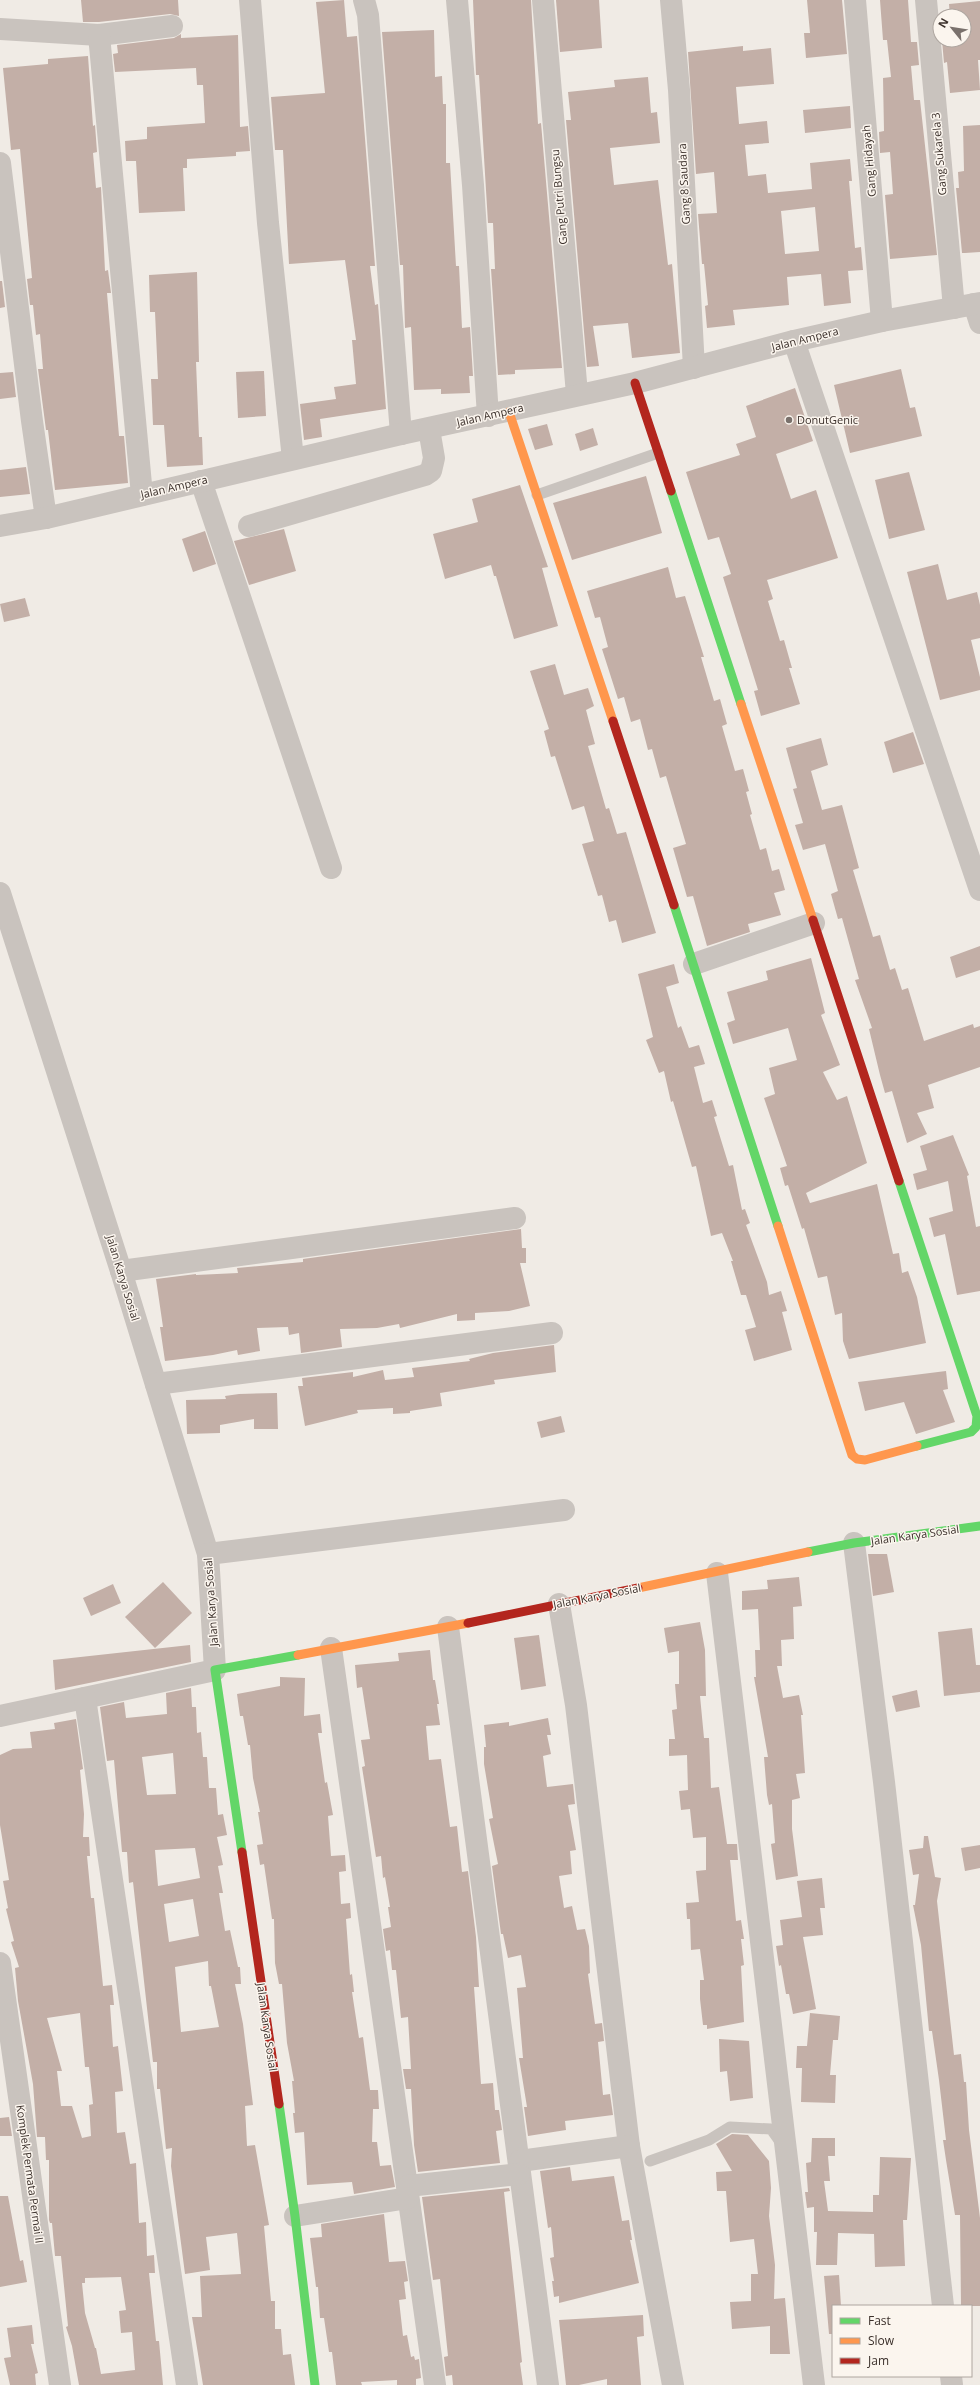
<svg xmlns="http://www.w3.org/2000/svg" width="980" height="2385" font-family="'Open Sans',sans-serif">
<rect width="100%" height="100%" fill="#f0ebe5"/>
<g fill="#c3afa7" fill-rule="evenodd">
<polygon points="81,0 178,0 179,16 170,14 99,22 83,22"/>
<polygon points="344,0 347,37 357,36 375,266 370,266 375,305 378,304 386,409 320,419 322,437 304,440 300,404 336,399 334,387 356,384 352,340 356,340 345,260 289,264 283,150 275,150 271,97 325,93 316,2"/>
<polygon points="473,0 531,0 538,124 541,123 562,368 515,370 515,374 498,375 491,269 495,269 493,223 488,223 479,75 476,75"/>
<polygon points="556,0 599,0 602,48 560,52"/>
<polygon points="807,0 842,0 847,54 806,58 804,33 810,33"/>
<polygon points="880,0 908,0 911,42 917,42 919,65 911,66 914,100 920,100 937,255 890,259 885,195 893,194 890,152 880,153 879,132 884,131 883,78 891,77 887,40 883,40"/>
<polygon points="980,1 980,60 978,60 980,90 950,93 947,62 944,63 942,40 964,40 964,16 950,16 949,4"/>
<polygon points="434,30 435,77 442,76 443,104 446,104 446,163 450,163 456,266 459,266 462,328 470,327 473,376 469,376 470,393 441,394 441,389 414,390 411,327 405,328 403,265 400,265 382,32"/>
<polygon points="181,34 181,38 238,35 240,127 248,126 250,151 236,152 236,156 187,159 187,168 183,168 185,211 139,213 136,161 126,161 125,141 147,139 147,127 205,123 203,85 197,85 196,68 115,72 113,54 118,53 117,45 174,38"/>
<path d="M 743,46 L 743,51 L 771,48 L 774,84 L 736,87 L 739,124 L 767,121 L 769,143 L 745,145 L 748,176 L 766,174 L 768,193 L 812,189 L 810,163 L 850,159 L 852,181 L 849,181 L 855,248 L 861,247 L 863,270 L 848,271 L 851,303 L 824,306 L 821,274 L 787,277 L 789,305 L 733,310 L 735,325 L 707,328 L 705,306 L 708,305 L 704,264 L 702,264 L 698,214 L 717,213 L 714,172 L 696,174 L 688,52 ZM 815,207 L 819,251 L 785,254 L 781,211 Z"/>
<polygon points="88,56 93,126 95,125 97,152 93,153 96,188 101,187 105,271 108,270 111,293 107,293 119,436 124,436 128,483 55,490 48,430 46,430 38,369 43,369 40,334 36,335 33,305 30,305 27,279 32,278 20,149 11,150 3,68 48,64 48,59"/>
<polygon points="648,77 651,113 657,112 660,143 610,148 614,185 658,180 668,265 672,264 680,353 632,358 628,323 593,326 599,366 587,367 566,120 571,120 568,92 615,87 614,80"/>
<polygon points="850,106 851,128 805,133 803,110"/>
<polygon points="980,125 980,252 965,253 962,253 956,188 959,188 958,172 964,171 963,126"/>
<polygon points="197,272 199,362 196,362 199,437 202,437 203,465 167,467 164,425 153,425 151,379 158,379 155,312 150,312 149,275"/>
<polygon points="0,281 2,281 5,307 0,308"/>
<polygon points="901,369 910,408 915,407 922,436 850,453 834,385"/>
<polygon points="264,371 266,416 238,418 236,372"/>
<polygon points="13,372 16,397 0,399 0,373"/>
<polygon points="795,388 813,441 776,454 791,499 816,490 838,558 767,580 773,599 768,601 780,641 784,640 792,668 789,668 800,704 761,716 754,691 758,690 723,577 731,574 719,537 708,540 686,472 740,455 736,444 756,437 746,406"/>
<polygon points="547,424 553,445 535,450 528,429"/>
<polygon points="593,428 598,445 580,451 575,434"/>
<polygon points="26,467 30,494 0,497 0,470"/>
<polygon points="909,472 925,530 889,539 875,480"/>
<polygon points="646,476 662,533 572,560 553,503"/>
<polygon points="520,485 548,567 542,568 558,626 514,639 496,576 494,576 491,565 445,579 433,534 478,522 472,499"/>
<polygon points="284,529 296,571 249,585 234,541"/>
<polygon points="205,531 216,564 193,572 182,539"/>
<polygon points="938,564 947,600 977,592 980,605 980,638 971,640 980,677 980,690 940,700 907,572"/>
<polygon points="668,567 676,598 685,596 704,657 701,657 714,701 720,699 727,724 722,726 735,771 743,769 749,791 746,792 752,814 750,815 760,850 766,848 772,871 779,869 785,890 774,893 781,915 748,924 750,932 707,946 693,896 687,897 673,848 686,844 666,776 660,778 652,749 648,750 640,719 631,722 624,697 618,699 602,649 608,647 600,617 595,618 587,591"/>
<polygon points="25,598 30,616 4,622 0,604"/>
<polygon points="555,664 564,695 588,688 594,706 586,710 595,744 588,746 606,809 609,808 617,834 626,832 656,933 622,943 616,920 609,922 602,895 598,896 582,844 594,841 584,806 572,810 555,756 551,757 544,731 549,729 530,671"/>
<polygon points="913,732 924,764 893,773 884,742"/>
<polygon points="821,738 828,765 811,771 822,810 842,805 859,868 853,870 873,937 880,935 890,970 895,968 902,990 908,988 924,1041 973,1024 974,1028 980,1026 980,1067 928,1085 934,1108 917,1113 927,1134 907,1143 892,1091 885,1093 880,1075 869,1029 872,1028 855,980 859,979 842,918 838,919 831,894 838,891 825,844 803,850 795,825 803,823 793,789 797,788 786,748"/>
<polygon points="980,946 980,970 956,978 950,957"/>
<polygon points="811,958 825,1013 821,1015 840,1065 823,1072 837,1100 847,1096 867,1163 806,1193 810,1203 877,1184 893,1254 899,1253 902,1273 908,1271 917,1297 926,1343 849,1359 843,1341 842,1313 835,1315 827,1276 818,1278 804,1228 802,1229 788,1185 785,1186 780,1168 787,1166 764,1098 775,1094 769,1068 797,1060 788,1028 733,1044 727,1023 735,1020 727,992 768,980 766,971"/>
<polygon points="674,964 679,983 666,987 678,1028 681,1026 689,1048 699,1045 705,1064 694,1067 703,1103 712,1100 717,1116 714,1117 729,1166 733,1165 742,1210 745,1209 750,1223 746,1225 767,1282 769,1295 781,1291 787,1311 782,1312 792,1350 754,1361 745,1330 756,1327 746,1295 741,1295 731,1261 733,1261 722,1233 711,1236 696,1166 692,1167 673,1101 671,1102 664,1071 659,1073 646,1040 653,1037 638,974"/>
<polygon points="953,1135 969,1175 967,1176 976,1227 980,1226 980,1291 957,1295 945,1234 934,1237 929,1218 953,1211 948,1181 917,1190 913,1174 927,1170 920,1146"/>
<polygon points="521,1229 522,1248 526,1248 526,1263 520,1263 530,1306 509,1311 475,1313 475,1320 457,1321 457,1314 400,1328 399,1324 377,1328 340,1329 342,1347 301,1353 299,1333 289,1335 288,1327 257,1328 260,1351 238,1355 237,1350 213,1355 165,1361 160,1327 163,1327 156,1279 196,1274 196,1275 238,1273 237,1268 303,1262 303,1259"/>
<polygon points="554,1345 556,1372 494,1380 495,1384 440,1393 442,1406 410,1411 410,1413 393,1414 393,1408 357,1410 358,1413 305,1426 298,1386 303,1386 302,1378 353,1372 353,1377 383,1370 385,1380 414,1377 412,1368 470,1361 469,1359 493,1353"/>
<polygon points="946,1371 948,1389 943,1390 955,1422 916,1434 904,1402 865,1411 858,1382"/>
<polygon points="277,1393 278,1429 254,1429 254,1419 220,1425 220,1433 187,1434 186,1400 226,1399 225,1396 239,1394"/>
<polygon points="561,1416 565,1432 541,1438 537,1422"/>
<polygon points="868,1554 887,1554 894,1592 873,1596"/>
<polygon points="799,1577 802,1606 793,1607 794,1639 781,1640 782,1666 777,1666 783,1698 799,1695 803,1715 801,1715 805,1773 796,1774 800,1798 792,1800 792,1829 798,1876 776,1880 771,1844 775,1843 772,1804 769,1805 767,1795 764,1757 768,1757 754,1677 756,1677 755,1650 760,1650 758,1609 742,1610 742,1591 768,1589 767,1580"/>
<polygon points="163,1582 192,1613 155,1648 125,1617"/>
<polygon points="113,1584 121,1603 91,1616 83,1598"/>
<polygon points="700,1622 705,1650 706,1696 700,1696 704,1738 709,1738 711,1788 719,1787 727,1844 737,1844 738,1860 730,1860 736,1921 741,1920 744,1939 741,1939 744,1965 741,1966 744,2022 707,2029 707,2025 703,2025 700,1999 700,1980 704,1980 700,1949 691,1950 690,1919 687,1919 686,1903 699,1902 696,1871 706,1870 706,1837 693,1838 690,1809 681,1810 679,1791 688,1790 687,1755 669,1756 669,1739 675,1739 672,1710 677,1709 675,1684 679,1684 679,1651 668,1653 664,1628"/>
<polygon points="972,1628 976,1665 980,1665 980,1692 944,1696 938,1632"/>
<polygon points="539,1635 546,1686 521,1690 514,1638"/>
<polygon points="190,1645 191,1662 55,1690 53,1660"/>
<polygon points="430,1650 433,1680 435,1680 439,1704 437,1704 440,1725 426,1726 429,1760 441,1759 450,1827 457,1826 462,1872 468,1871 476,1937 479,1987 474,1987 481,2084 493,2083 495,2110 499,2110 502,2130 496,2131 500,2163 418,2172 414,2145 411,2089 406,2089 403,2069 411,2069 408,2017 401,2018 396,1970 392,1970 390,1950 386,1951 383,1929 391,1927 388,1907 390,1907 385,1877 383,1878 381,1856 376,1857 362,1767 365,1766 361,1740 370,1739 362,1687 357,1688 355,1665 399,1661 398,1653"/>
<polygon points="280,1677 305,1678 304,1716 320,1714 322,1733 318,1733 325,1783 327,1782 333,1815 328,1816 331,1856 345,1855 346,1871 339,1872 341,1904 350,1903 351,1918 346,1919 350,1975 352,1974 354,1992 352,1992 359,2038 363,2037 370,2090 378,2090 379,2109 373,2109 372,2142 377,2142 380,2166 391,2165 395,2187 354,2194 352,2182 307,2185 304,2132 295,2133 293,2113 295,2113 292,2081 294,2081 287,2043 282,1984 279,1984 275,1963 274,1919 272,1919 264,1864 260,1865 257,1845 263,1844 258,1812 260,1812 253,1778 250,1745 248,1745 243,1716 240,1716 237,1694 280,1686"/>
<path d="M 191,1688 L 192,1707 L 196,1707 L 197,1733 L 201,1732 L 203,1757 L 207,1757 L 209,1788 L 216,1788 L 218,1815 L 223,1814 L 227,1835 L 217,1837 L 223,1865 L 218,1866 L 223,1893 L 219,1893 L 225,1931 L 230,1930 L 238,1967 L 240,1967 L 241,1984 L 235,1984 L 243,2024 L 253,2105 L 245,2106 L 247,2146 L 255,2145 L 269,2225 L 264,2226 L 271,2301 L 275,2301 L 275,2329 L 281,2329 L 283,2355 L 291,2354 L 295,2385 L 203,2385 L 192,2317 L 202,2317 L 200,2276 L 241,2274 L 237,2233 L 206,2237 L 210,2270 L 185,2274 L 171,2166 L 172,2148 L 166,2149 L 160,2089 L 157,2089 L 157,2062 L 153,2062 L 133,1882 L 129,1883 L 127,1852 L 122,1852 L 114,1760 L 107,1761 L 100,1707 L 124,1702 L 126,1718 L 167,1714 L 166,1693 ZM 173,1753 L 176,1794 L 147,1795 L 142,1757 ZM 195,1848 L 200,1878 L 158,1886 L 155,1850 ZM 193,1899 L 199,1936 L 169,1942 L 164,1904 ZM 208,1961 L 209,1986 L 211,1986 L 219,2027 L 181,2032 L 175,1967 Z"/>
<polygon points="917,1690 920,1707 896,1712 892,1696"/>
<polygon points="548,1718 551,1735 547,1735 551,1754 543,1756 547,1787 573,1784 575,1804 568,1805 576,1850 570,1851 572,1874 559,1876 564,1908 572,1906 577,1930 585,1929 589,1946 590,1973 588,1974 595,2024 602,2023 604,2041 598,2042 603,2095 610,2094 613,2115 565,2121 566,2130 528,2136 524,2107 527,2107 519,2058 523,2058 517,1988 526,1987 521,1955 508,1958 503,1934 501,1934 492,1866 498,1864 489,1819 493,1818 484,1764 484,1747 486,1747 484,1725 509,1722 509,1726"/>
<path d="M 76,1719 L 83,1769 L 80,1770 L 84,1814 L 83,1837 L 89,1837 L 90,1856 L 87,1856 L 91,1898 L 94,1898 L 103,1986 L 112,1985 L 114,2005 L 110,2005 L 113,2047 L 118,2046 L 123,2091 L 115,2092 L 117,2133 L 125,2132 L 130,2164 L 136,2163 L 139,2223 L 146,2222 L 147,2256 L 154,2255 L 155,2273 L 149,2273 L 156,2341 L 159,2341 L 163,2385 L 79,2385 L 72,2346 L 66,2327 L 68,2326 L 61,2256 L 55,2256 L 52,2223 L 50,2223 L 49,2220 L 49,2160 L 46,2160 L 45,2137 L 37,2137 L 33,2084 L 18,2001 L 15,1968 L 19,1967 L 11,1942 L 14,1941 L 6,1909 L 8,1908 L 3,1881 L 9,1880 L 0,1825 L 0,1755 L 13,1749 L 32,1748 L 30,1732 L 55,1729 L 54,1723 ZM 80,2013 L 85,2067 L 89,2067 L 93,2104 L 89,2105 L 91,2136 L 82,2138 L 72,2106 L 61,2106 L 57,2071 L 62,2071 L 47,2018 ZM 121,2277 L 126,2310 L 119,2311 L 121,2333 L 132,2332 L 135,2370 L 101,2374 L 96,2348 L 95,2348 L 85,2313 L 82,2283 L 85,2283 L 85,2278 Z"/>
<polygon points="924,1836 928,1836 935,1877 941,1878 937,1901 954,2055 961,2054 964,2082 966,2082 969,2130 980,2218 980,2306 961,2306 960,2215 955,2215 946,2160 943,2140 946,2140 939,2080 932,2031 929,2031 921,1945 913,1905 915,1905 919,1874 913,1875 909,1850 923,1848"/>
<polygon points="980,1845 980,1868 965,1871 961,1848"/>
<polygon points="822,1878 825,1908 820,1908 823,1935 803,1937 816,2009 793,2014 789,1994 786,1994 781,1965 779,1966 776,1946 783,1945 780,1920 802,1917 797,1881"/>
<polygon points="810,2013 840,2016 838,2040 833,2040 830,2075 836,2075 835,2103 801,2102 802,2068 796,2068 797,2046 807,2046"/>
<polygon points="719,2039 749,2041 753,2098 730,2101 727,2071 720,2072"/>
<polygon points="9,2117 12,2136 0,2136 0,2118"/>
<polygon points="732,2134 748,2135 769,2161 771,2188 769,2216 775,2265 774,2299 785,2298 790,2354 770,2354 770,2326 732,2329 730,2302 751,2301 751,2274 758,2274 754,2239 730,2242 726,2191 717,2191 716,2172 732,2171 716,2144"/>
<polygon points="812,2138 835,2138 835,2156 828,2156 830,2181 824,2181 828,2211 873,2212 873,2195 879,2195 880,2157 911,2158 907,2220 903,2220 905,2266 875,2267 874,2234 838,2233 837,2265 816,2265 817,2232 814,2232 814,2207 807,2208 805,2192 808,2192 806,2163 811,2162"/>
<polygon points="570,2167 572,2181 614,2176 622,2221 629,2220 632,2240 630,2240 639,2283 559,2303 559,2296 554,2297 552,2281 554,2281 550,2258 554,2257 551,2227 548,2228 540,2171"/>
<polygon points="509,2188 510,2191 504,2192 522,2362 520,2363 523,2385 453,2385 452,2375 446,2376 444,2357 448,2356 440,2279 433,2280 422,2197"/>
<polygon points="0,2196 8,2196 20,2261 23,2260 27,2282 0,2287"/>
<polygon points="384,2214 389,2262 405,2261 408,2281 404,2282 406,2299 399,2300 403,2336 407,2335 411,2357 414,2356 415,2360 419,2359 421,2378 416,2379 416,2385 397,2385 397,2380 361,2382 362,2385 336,2385 332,2352 329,2352 324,2318 320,2318 318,2287 316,2287 310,2238 322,2237 321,2224"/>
<polygon points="839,2275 841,2306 833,2306 833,2334 829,2334 824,2276"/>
<polygon points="643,2315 644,2336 637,2337 641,2385 607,2385 607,2379 579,2385 566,2385 559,2320"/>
<polygon points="32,2325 34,2344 31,2344 38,2373 35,2374 36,2385 10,2385 4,2358 11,2357 7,2328"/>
</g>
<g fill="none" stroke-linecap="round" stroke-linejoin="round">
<g stroke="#c9c3be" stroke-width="11">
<polyline points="537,495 658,453"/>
<polyline points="650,2161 709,2140 730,2127 771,2129 781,2143"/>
</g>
<g stroke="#c9c3be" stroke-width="22">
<polyline points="250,0 268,223 293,459"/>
<polyline points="364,0 368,15 401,434"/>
<polyline points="457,0 473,185 488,416"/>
<polyline points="543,0 577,394"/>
<polyline points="671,0 679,90 694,368"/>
<polyline points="855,0 882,321"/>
<polyline points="926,0 954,308"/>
<polyline points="0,29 99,35 172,26"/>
<polyline points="99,35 142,495"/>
<polyline points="0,163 32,421 46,518"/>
<polyline points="974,304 980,323"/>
<polyline points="794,341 980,890"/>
<polyline points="201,481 331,868"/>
<polyline points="0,526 46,518 401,434 635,383 794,341 882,321 980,303"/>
<polyline points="249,526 425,475 431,471 434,458 429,429"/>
<polyline points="0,893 121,1271 208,1554 215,1670 0,1716"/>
<polyline points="694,964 814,923"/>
<polyline points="121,1271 515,1218"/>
<polyline points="156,1384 552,1333"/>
<polyline points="854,1543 884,1782 943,2306"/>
<polyline points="208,1554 564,1510"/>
<polyline points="717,1573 814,2385"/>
<polyline points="559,1604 576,1705 629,2146 673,2385"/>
<polyline points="448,1627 548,2385"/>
<polyline points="331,1648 435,2385"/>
<polyline points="85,1698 187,2385"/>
<polyline points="0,1963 60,2385"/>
<polyline points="520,2161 629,2146"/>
<polyline points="408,2186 519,2174"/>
<polyline points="295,2216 408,2198"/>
<polyline points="951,2376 952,2385"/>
</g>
<g stroke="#63d668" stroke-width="9">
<polyline points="671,491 741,704"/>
<polyline points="674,905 778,1226"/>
<polyline points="899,1181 977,1416 976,1427 971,1432 917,1446"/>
<polyline points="808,1552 854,1543 980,1526"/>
<polyline points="242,1852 215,1670 298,1655"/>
<polyline points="279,2104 295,2216 315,2385"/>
</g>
<g stroke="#ff974d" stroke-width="9">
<polyline points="509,412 613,721"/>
<polyline points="741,704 813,920"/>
<polyline points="778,1226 852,1455 857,1459 865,1460 917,1446"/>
<polyline points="638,1588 808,1552"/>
<polyline points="298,1655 468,1623"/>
</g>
<g stroke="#b3261e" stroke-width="9">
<polyline points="635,383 671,491"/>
<polyline points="613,721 674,905"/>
<polyline points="813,920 899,1181"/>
<polyline points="468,1623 638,1588"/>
<polyline points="242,1852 279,2104"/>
</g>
</g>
<circle fill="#7a716c" stroke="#fbf5ee" stroke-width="1.5" cx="789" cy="420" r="4"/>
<g text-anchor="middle" stroke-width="3" stroke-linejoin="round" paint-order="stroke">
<g font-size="11" fill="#3b302b" stroke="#fbf5ee">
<text transform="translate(939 154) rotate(-95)" y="4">Gang Sukarela 3</text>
<text transform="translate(869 161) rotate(-95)" y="4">Gang Hidayah</text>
<text transform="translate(684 184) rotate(-93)" y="4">Gang 8 Saudara</text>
<text transform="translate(559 197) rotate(-95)" y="4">Gang Putri Bungsu</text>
<text transform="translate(805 339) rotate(-14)" y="4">Jalan Ampera</text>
<text transform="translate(490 415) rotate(-13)" y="4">Jalan Ampera</text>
<text transform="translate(174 487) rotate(-13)" y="4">Jalan Ampera</text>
<text transform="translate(123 1278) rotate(73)" y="4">Jalan Karya Sosial</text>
<text transform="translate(915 1535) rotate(-8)" y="4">Jalan Karya Sosial</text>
<text transform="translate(597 1596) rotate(-11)" y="4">Jalan Karya Sosial</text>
<text transform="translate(211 1602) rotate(-94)" y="4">Jalan Karya Sosial</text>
<text transform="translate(267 2027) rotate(82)" y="4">Jalan Karya Sosial</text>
<text transform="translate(30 2174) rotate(82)" y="4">Komplek Permata Permai II</text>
</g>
<g font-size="11" fill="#3b302b" stroke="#fbf5ee" text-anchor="start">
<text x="797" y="424">DonutGenic</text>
</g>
</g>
<rect x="832" y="2305" width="140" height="72" fill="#fbf5ee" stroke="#aea6a0"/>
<rect x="840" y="2318" width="20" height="6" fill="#63d668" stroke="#aea6a0"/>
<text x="868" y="2325" font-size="12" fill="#3b302b">Fast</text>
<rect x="840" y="2338" width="20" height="6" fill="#ff974d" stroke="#aea6a0"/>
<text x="868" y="2345" font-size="12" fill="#3b302b">Slow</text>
<rect x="840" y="2358" width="20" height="6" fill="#b3261e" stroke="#aea6a0"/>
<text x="868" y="2365" font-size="12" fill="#3b302b">Jam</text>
<g transform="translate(952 28) rotate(300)"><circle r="19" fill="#fbf5ee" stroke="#aea6a0"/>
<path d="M0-3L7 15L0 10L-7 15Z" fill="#7a716c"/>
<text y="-6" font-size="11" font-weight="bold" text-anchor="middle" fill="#3b302b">N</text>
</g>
</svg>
